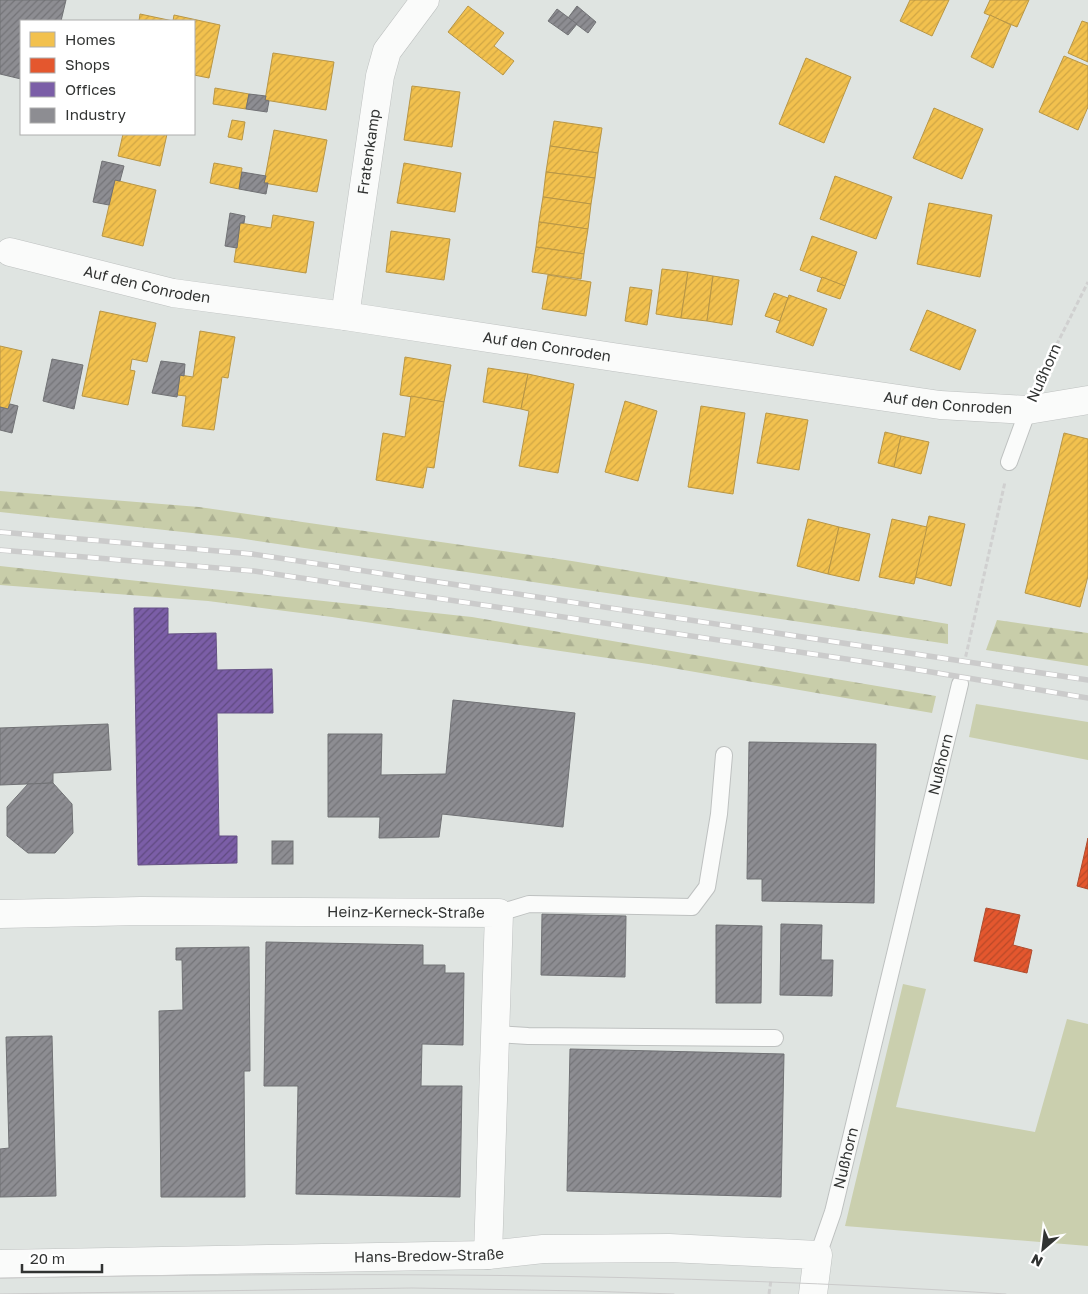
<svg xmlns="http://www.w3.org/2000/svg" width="1088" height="1294" font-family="'Golos Text',sans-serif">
<defs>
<pattern id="forest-firs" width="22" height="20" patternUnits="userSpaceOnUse" patternTransform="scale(1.25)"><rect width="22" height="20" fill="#c8cda9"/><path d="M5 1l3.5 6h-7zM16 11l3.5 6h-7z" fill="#acb092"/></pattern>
<pattern id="homes-hatch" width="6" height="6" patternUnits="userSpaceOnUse" patternTransform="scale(1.25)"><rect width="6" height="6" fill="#f2c14e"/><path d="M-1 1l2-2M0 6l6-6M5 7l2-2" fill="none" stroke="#d0a645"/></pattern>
<pattern id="shops-hatch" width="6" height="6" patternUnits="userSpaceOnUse" patternTransform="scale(1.25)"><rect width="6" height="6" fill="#e4572e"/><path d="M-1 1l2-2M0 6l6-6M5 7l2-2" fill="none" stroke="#b94928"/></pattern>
<pattern id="offices-hatch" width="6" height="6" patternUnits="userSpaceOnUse" patternTransform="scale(1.25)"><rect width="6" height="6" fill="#7b5ea7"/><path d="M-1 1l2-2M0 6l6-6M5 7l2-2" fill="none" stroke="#604a81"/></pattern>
<pattern id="industry-hatch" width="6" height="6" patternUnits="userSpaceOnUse" patternTransform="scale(1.25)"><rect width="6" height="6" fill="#8d8d92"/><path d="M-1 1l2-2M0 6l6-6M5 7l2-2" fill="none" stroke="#747478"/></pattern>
</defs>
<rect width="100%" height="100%" fill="#dfe4e1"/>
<g fill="#cacfae">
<polygon points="976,704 1088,722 1088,760 969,737"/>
<polygon points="903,984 926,989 896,1107 1035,1132 1067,1019 1088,1024 1088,1246 845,1226"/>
</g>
<g fill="url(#forest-firs)">
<polygon points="0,491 199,507 572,561 948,624 948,644 238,538 0,512"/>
<polygon points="0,566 472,617 936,696 932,713 655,665 332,617 208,601 0,585"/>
<polygon points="997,620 1088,633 1088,666 986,650"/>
</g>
<g fill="url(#homes-hatch)" stroke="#b89646">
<polygon points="910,0 949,0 932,36 900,21"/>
<polygon points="990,0 1029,0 1017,27 984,13"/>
<polygon points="468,6 504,33 494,46 514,61 503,75 448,32"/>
<polygon points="140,14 173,21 174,15 220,25 209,78 194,75 194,21 139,21"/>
<polygon points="990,15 1011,25 993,68 971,57"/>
<polygon points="1082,21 1088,23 1088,62 1068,53"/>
<polygon points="273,53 334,62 326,110 265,100"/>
<polygon points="1064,56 1088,66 1088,107 1078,130 1039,112"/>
<polygon points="806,58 851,77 824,143 779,124"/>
<polygon points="412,86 460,92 452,147 404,140"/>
<polygon points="215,88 249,94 246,109 213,104"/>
<polygon points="934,108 983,129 962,179 913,158"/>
<polygon points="232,120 245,122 242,140 228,137"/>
<polygon points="554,121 602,128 598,153 550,146"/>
<polygon points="274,130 327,140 317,192 264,183"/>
<polygon points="123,134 167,134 160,166 118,156"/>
<polygon points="550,146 598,153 595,178 546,172"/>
<polygon points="214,163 242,168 239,189 210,183"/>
<polygon points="404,163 461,173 455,212 397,203"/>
<polygon points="546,172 595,178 591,204 543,197"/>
<polygon points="835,176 892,197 876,239 820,219"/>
<polygon points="115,180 156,190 143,246 102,236"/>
<polygon points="543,197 591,204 588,229 539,222"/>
<polygon points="929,203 992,215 980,277 917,264"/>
<polygon points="273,215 314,222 306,273 234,262 240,223 271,228"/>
<polygon points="539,222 588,229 584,254 536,247"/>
<polygon points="391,231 450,239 444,280 386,272"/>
<polygon points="812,236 857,252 845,286 800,270"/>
<polygon points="536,247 584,254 581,279 532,272"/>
<polygon points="662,269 688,272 681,318 656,314"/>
<polygon points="688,272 713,276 707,321 681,318"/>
<polygon points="548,275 591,282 586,316 542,309"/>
<polygon points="713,276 739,280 732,325 707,321"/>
<polygon points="822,277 845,286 840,299 817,291"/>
<polygon points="630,287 652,290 647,325 625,321"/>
<polygon points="774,293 788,298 780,321 765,316"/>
<polygon points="789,295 827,309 813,346 776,332"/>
<polygon points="927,310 976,330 960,370 910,350"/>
<polygon points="100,311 156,323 147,362 132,359 130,370 135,371 128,405 82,396"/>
<polygon points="200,331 235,337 228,378 222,377 214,430 182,426 186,396 177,395 180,375 193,377"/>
<polygon points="0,346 22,351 8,409 0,407"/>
<polygon points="405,357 451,365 444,402 400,395"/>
<polygon points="488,368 528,374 521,409 483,402"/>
<polygon points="528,374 574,384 558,473 519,466 529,411 521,409"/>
<polygon points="411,396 444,402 434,468 427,467 423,488 376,480 383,433 405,437"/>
<polygon points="625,401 657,411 638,481 605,472"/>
<polygon points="701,406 745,413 733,494 688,487"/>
<polygon points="766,413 808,420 799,470 757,463"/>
<polygon points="885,432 901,436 894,467 878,463"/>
<polygon points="1064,433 1088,439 1088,576 1080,607 1025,593"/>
<polygon points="901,436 929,442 921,474 894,467"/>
<polygon points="929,516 965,524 951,586 915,577"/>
<polygon points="808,519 839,527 828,574 797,566"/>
<polygon points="892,519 927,527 914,584 879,577"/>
<polygon points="839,527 870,534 859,581 828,574"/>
</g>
<g fill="url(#shops-hatch)" stroke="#ae4c2f">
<polygon points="1088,838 1088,889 1077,886"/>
<polygon points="986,908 1020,915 1013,945 1032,950 1027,973 974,961"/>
</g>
<polygon fill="url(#offices-hatch)" stroke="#655184" points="134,608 168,608 168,634 216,633 217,670 272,669 273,713 217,713 219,836 237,836 237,863 138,865"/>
<g fill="url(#industry-hatch)" stroke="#717275">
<polygon points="0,0 66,0 61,21 21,21 21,79 0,74"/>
<polygon points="577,6 596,22 588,33 568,18"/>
<polygon points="557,9 577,24 568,35 548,21"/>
<polygon points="249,94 266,96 265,100 269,101 267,112 246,109"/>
<polygon points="102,161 124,166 120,181 115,180 109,205 93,202"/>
<polygon points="242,172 266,176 264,183 268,183 266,194 239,189"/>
<polygon points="230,213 245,216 244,223 240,223 237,248 225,246"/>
<polygon points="52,359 83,365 74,409 43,401"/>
<polygon points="161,361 185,364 184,376 180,375 177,397 152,393"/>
<polygon points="10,404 18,406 12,433 0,430 0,407 8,409"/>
<polygon points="453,700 575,713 563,827 442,814 439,837 379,838 380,817 328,817 328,734 382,734 381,775 446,774"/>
<polygon points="108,724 111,770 53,773 53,783 0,785 0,728"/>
<polygon points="749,742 876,744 874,903 762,901 762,879 747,879"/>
<polygon points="53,783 72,804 73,833 55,853 28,853 7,836 7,807 28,784"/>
<rect x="272" y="841" width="21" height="23"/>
<polygon points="542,914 626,916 625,977 541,975"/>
<polygon points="781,924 822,925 821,960 833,960 832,996 780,995"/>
<polygon points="716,925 762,926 761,1003 716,1003"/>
<polygon points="266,942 423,945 423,965 445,965 445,973 464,973 463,1045 422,1044 421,1086 462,1086 460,1197 296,1194 298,1086 264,1086"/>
<polygon points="249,947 250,1071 244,1071 245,1197 161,1197 159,1011 183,1010 182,960 176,960 176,948"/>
<polygon points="52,1036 56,1196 0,1197 0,1149 9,1148 6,1037"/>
<polygon points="570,1049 784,1054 781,1197 567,1191"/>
</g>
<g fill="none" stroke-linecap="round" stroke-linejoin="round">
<defs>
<g id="service">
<polyline points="1009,462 1028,410"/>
<polyline points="499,913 529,904 692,907 707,887 719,814 724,755"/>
<polyline points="495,1034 528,1036 775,1038"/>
<path id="s1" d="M 818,1255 L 833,1212 L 960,684"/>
</g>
<g id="minor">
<path id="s2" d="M 10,252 L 173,293 L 345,316 L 613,357 L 940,405 L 1028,410 L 1088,400"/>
<path id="s3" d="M 345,316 L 380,76 L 387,51 L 425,0"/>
<path id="s4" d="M 0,914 L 141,911 L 499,913 L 488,1255"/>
<path id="s5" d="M 0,1264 L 488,1255 L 543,1249 L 669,1248 L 818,1255 L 813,1294"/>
</g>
</defs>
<use href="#service" stroke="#bec1c0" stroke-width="18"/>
<use href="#minor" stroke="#bec1c0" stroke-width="29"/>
<g stroke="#d0d0d0" stroke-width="3" stroke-dasharray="5 2.5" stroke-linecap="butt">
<polyline points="1041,379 1054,350 1088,282"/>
<polyline points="964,664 1005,482"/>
<polyline points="769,1294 771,1280"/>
</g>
<use href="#service" stroke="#fafbfa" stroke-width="16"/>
<use href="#minor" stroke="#fafbfa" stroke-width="28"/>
<g stroke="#cbcbcb" stroke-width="1">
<path d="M 0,1278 C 335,1272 671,1272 1006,1294"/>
<polyline points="0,1294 412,1288 585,1291 674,1294"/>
</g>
<defs>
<g id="rail">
<polyline points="0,532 252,554 1088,680"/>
<polyline points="0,550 254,571 907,668 1088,698"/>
</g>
</defs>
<use href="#rail" stroke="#cbcbcb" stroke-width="5.5"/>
<use href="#rail" stroke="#fff" stroke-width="4" stroke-dasharray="11" stroke-linecap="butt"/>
</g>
<g text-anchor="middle" stroke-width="5" stroke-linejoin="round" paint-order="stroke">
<g font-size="15" fill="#313332" stroke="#fff">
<text dy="5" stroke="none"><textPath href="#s3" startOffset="166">Fratenkamp</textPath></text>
<text dy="5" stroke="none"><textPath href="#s2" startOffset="141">Auf den Conroden</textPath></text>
<text dy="5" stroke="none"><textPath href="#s2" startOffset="546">Auf den Conroden</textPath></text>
<text transform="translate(1044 373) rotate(-66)" y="5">Nußhorn</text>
<text dy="5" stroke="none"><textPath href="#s2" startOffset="951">Auf den Conroden</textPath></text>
<text dy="5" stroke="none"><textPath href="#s1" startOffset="506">Nußhorn</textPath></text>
<text dy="5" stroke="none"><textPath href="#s4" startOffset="406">Heinz-Kerneck-Straße</textPath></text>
<text dy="5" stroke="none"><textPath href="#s1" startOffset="101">Nußhorn</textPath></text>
<text dy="5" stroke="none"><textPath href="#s5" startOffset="429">Hans-Bredow-Straße</textPath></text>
</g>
</g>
<rect x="20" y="20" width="175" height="115" fill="#ffffff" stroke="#adadad"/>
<rect x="30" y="32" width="25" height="15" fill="#f2c14e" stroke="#adadad"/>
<text x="65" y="45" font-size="15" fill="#313332">Homes</text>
<rect x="30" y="58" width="25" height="15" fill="#e4572e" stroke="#adadad"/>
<text x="65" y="70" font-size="15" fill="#313332">Shops</text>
<rect x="30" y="82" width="25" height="15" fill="#7b5ea7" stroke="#adadad"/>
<text x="65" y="95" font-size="15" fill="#313332">Offices</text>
<rect x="30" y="108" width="25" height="15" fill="#8d8d92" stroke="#adadad"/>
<text x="65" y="120" font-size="15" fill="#313332">Industry</text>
<g transform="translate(1043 1249) rotate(208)" stroke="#ffffff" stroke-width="4" paint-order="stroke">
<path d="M0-4L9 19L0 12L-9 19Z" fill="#313332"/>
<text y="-8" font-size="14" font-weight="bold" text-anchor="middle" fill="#313332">N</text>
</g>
<path d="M22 1264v8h80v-8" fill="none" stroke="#313332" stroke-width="2.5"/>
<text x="30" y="1264" font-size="15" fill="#313332" stroke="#ffffff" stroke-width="4" paint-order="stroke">20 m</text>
</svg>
